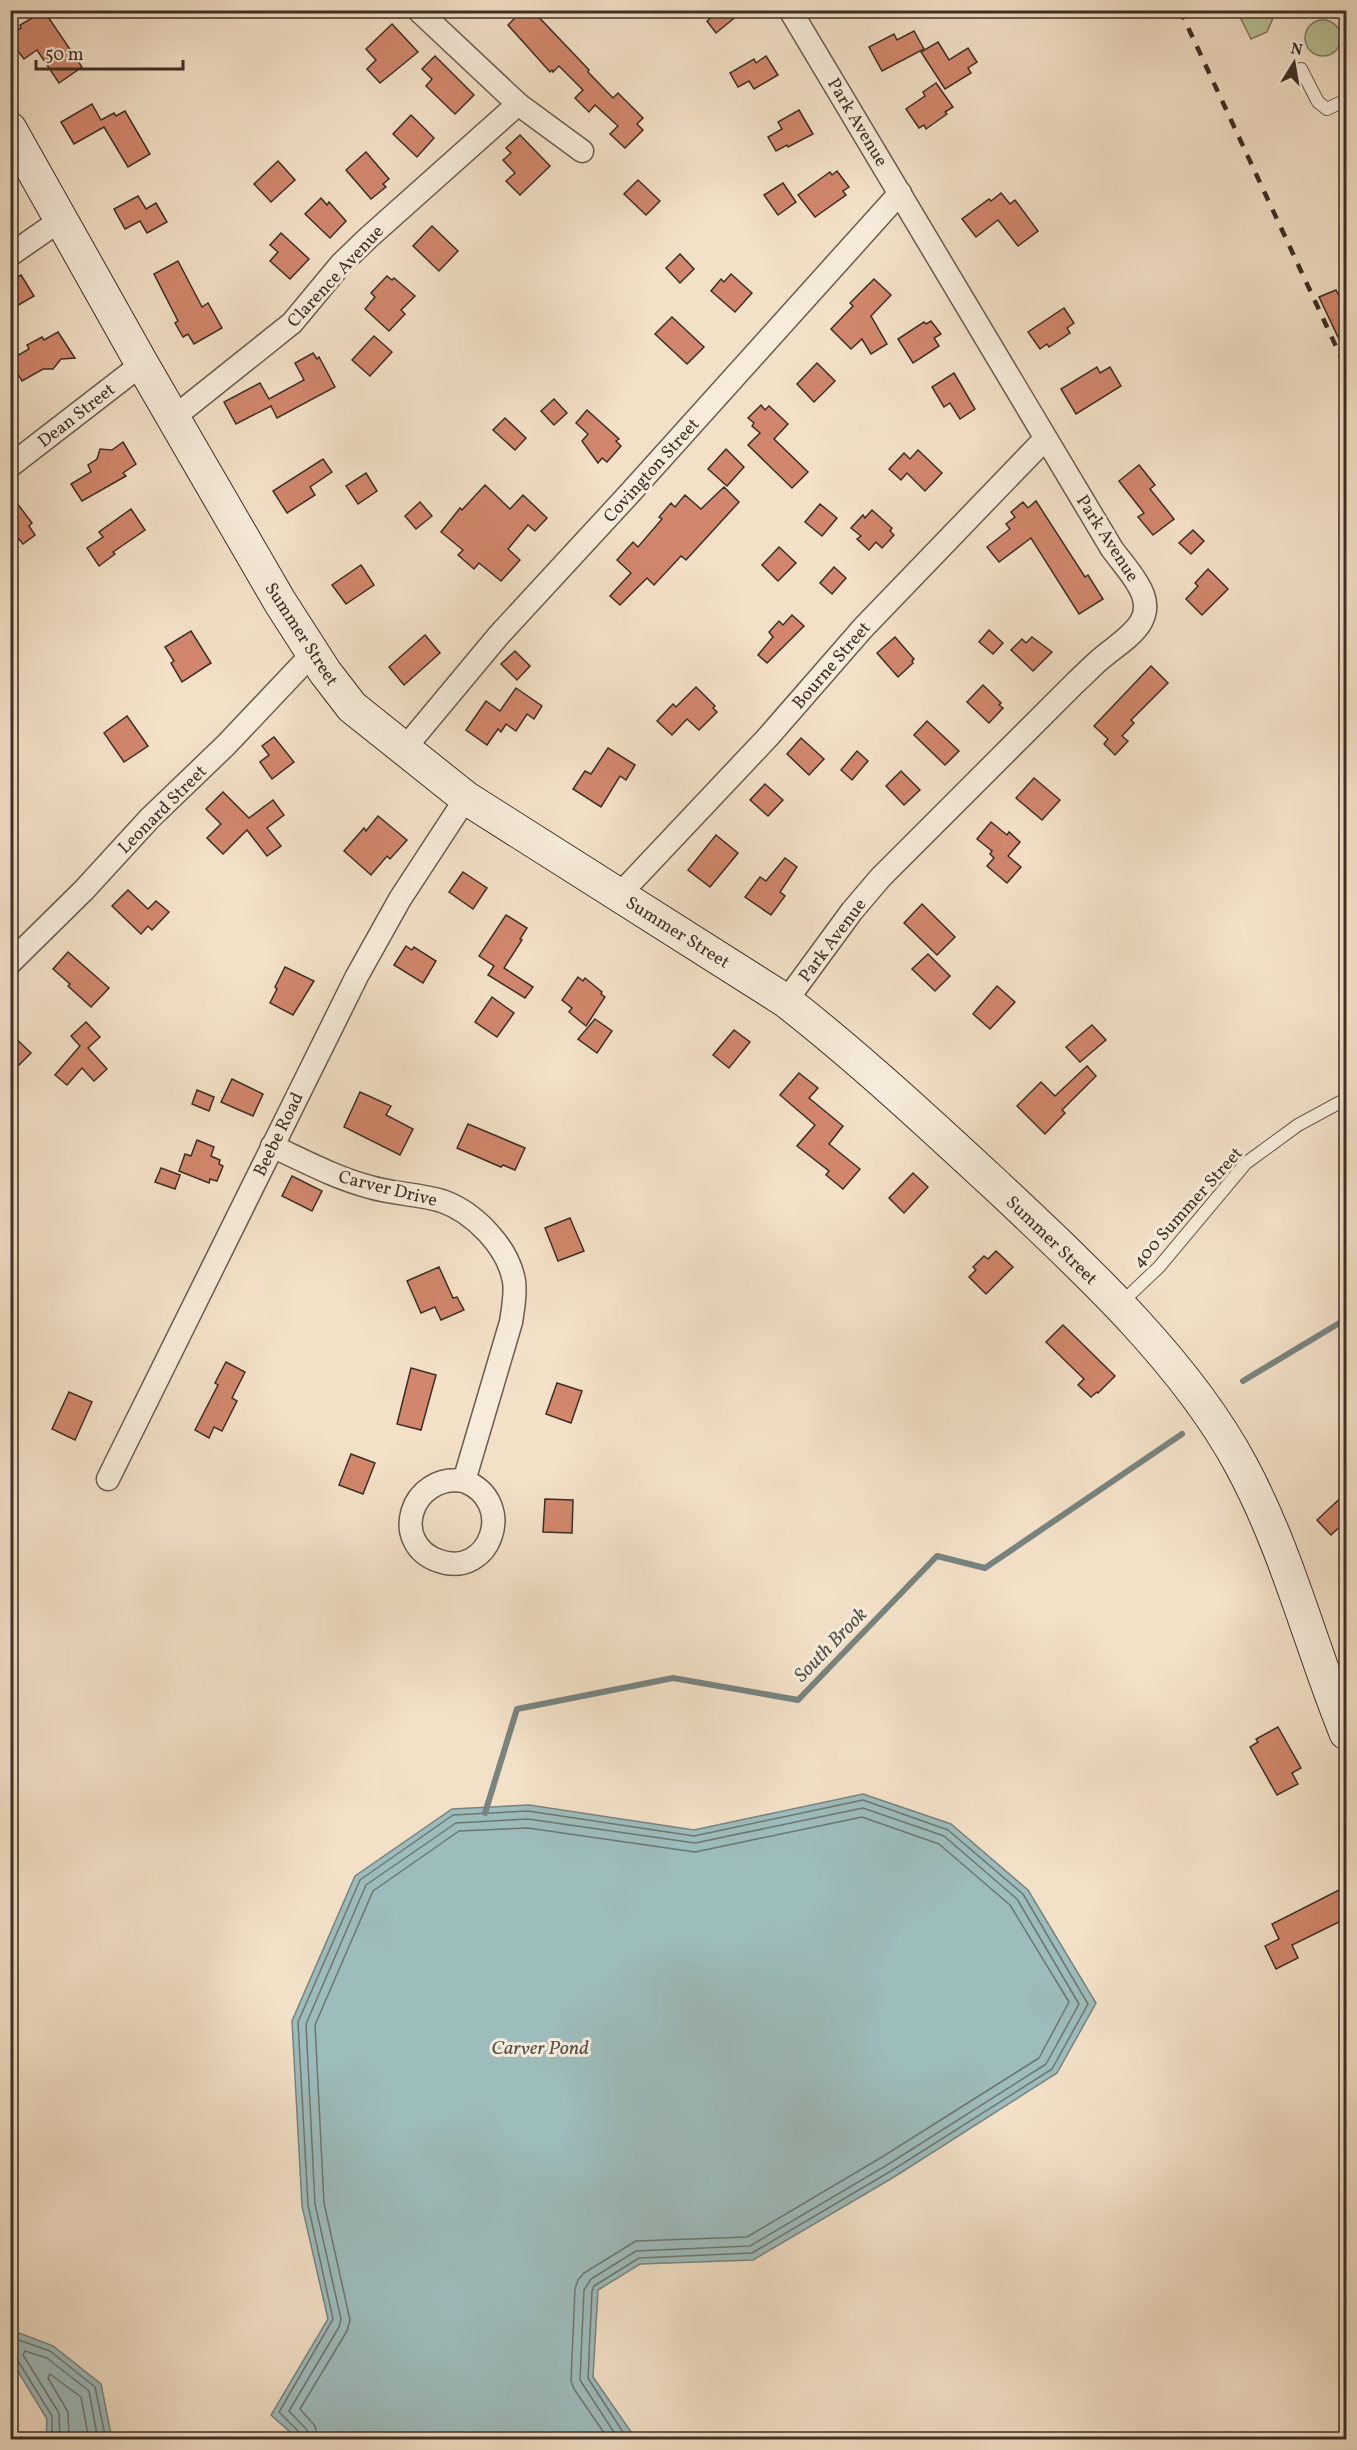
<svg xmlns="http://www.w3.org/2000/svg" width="1357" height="2450" font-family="Vollkorn,serif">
<rect width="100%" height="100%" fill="#f3e1c7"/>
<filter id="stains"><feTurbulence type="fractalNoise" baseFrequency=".00333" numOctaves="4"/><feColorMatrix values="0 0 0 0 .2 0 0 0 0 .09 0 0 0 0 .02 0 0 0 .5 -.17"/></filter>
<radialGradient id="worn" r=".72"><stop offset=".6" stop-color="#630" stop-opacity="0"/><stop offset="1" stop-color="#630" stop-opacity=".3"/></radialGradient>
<g fill="#b9c397" stroke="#7b795e" stroke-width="1.5">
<polygon points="1237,11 1276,11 1267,32 1251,39"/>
<circle cx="1323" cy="38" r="18"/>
</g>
<g fill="#9dbcbc" stroke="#778480" stroke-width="1.5">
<polygon points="863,1794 951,1824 1028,1890 1096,2003 1057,2073 894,2177 753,2260 640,2264 598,2290 593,2377 636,2439 298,2439 271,2415 328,2319 302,2206 292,2021 355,1876 452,1809 529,1805 694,1830"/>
<polygon points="11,2330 53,2346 101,2384 112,2439 46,2439 47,2419 11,2360"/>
</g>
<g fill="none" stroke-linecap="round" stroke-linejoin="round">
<g stroke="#6d7671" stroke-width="1.5">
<polyline points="10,2337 50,2351 95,2387 106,2440"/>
<polyline points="10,2358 18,2361 52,2416 52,2440"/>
<polyline points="60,2440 59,2413 23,2355 25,2351 47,2358 89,2391 98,2440"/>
<polyline points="69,2440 68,2412 48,2378 50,2374 81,2397 89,2440"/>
<polyline points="301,2440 300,2433 279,2412 333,2319 308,2205 298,2022 360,1880 453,1815 528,1811 694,1836 863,1800 948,1830 1023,1894 1088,2004 1052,2069 891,2171 752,2253 639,2258 594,2286 592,2291 588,2378 628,2440"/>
<polyline points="309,2440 307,2430 289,2411 339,2327 341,2319 315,2204 306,2024 366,1885 456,1823 528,1819 695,1843 863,1808 944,1836 1017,1899 1079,2004 1046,2064 887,2165 750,2246 636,2251 591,2279 584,2290 580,2380 619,2440"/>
<polyline points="318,2440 315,2426 300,2409 347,2331 350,2320 324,2203 315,2025 373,1891 459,1831 528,1828 695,1852 862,1817 939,1844 1010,1905 1069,2002 1039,2058 882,2157 747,2237 636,2241 584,2273 578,2280 575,2289 571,2381 574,2389 609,2440"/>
</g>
<g stroke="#778480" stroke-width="6">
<polyline points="1243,1381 1346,1319"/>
<polyline points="485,1813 517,1709 673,1678 798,1700 937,1556 985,1568 1182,1434"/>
</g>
</g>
<g fill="#d2876c" stroke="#3d2f26" stroke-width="1.5">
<polygon points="508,10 532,10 589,70 588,72 613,98 618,93 643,118 637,124 643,130 625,148 610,134 618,126 595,105 589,112 575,98 583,90 559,66 553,72 552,70 550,72 508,25 515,18"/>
<polygon points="720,10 744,10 716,33 707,21"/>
<polygon points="44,11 82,67 59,83 37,50 24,59 10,41 10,35 21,28 20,25"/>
<polygon points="392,24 418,52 380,83 367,69 376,60 366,49"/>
<polygon points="914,31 924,49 882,71 869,47 894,34 897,40"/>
<polygon points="938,42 949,60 968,48 977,62 968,68 971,73 945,89 921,52"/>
<polygon points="435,56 474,95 455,114 426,86 432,79 422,69"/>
<polygon points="766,56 778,75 754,89 749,81 738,87 730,73 754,59 756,63"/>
<polygon points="936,83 953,107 945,112 947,114 926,129 924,125 919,128 906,109 925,96 923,92"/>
<polygon points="92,104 101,120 114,113 116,116 125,111 150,154 128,167 104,127 74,144 61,122"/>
<polygon points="799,110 813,134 788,147 787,145 776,151 768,137 782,129 778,122"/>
<polygon points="411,115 434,138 417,157 393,134"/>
<polygon points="520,135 550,166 520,195 506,181 515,173 503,160 511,153 506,148"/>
<polygon points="366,152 389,179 383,184 386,187 371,199 346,170"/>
<polygon points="278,161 295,180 271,202 254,184"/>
<polygon points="837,171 849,187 843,191 846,195 815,217 798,195 830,172 832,175"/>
<polygon points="638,180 660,201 646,215 624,194"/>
<polygon points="783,183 796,202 778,215 764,195"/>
<polygon points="1001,193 1010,204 1015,200 1038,231 1018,246 998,220 976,237 962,219 989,199 991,201"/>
<polygon points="138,196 146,209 156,203 167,222 147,233 140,221 125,229 114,209"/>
<polygon points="321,198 327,205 329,202 346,221 330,238 305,214"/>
<polygon points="432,226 458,251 439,271 413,246"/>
<polygon points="281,233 309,259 290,279 270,261 278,252 270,245"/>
<polygon points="680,254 694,269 680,283 666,268"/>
<polygon points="178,261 202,307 208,303 222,328 194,344 188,334 183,337 175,323 178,321 154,274"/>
<polygon points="731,274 752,293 735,312 711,291 721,279 724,282"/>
<polygon points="21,275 34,296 10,310 10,281"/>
<polygon points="387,276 392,280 394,278 415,296 401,310 405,314 389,331 365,309 375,297 371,293"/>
<polygon points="874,279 891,295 871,316 887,344 871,354 862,339 851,349 831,329 853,306 850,303"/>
<polygon points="1336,290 1347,311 1347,356 1319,297"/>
<polygon points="1064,308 1074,323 1067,328 1070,333 1049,347 1047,344 1040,349 1028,332"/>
<polygon points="672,317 704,347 687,364 655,334"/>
<polygon points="931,321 941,334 934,338 939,346 913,363 898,339 924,322 926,324"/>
<polygon points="58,332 75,358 61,359 53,369 43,369 22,381 10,360 29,349 27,345 42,337 44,340"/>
<polygon points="374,336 392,352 370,376 352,360"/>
<polygon points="313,353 317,359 319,357 335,387 277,418 271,406 236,424 224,402 260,383 269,399 304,380 295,363"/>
<polygon points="817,363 835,381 814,402 797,384"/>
<polygon points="1097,367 1100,373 1110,367 1121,386 1076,414 1061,389"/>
<polygon points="954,373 975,409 960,419 950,403 944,407 932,387"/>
<polygon points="554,399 567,413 554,425 541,411"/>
<polygon points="761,405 765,410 769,406 788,424 774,439 808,472 792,488 748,445 760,433 752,426 754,423 748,418"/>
<polygon points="587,410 619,439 616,441 621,446 607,462 602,458 598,463 582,441 588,434 576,423"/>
<polygon points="505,418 526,438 515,450 493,430"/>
<polygon points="123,442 136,464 123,473 126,476 82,501 71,484 91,472 88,465 97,459 100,449 112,450"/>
<polygon points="726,449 744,467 727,486 708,469"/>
<polygon points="918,450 942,473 925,491 907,473 901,480 889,469 904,453 910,459"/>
<polygon points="323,459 332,472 310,487 315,495 287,513 273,491"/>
<polygon points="1139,465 1155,485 1150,489 1174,519 1153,535 1138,517 1144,513 1119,481"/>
<polygon points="366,473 377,491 358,504 346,486"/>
<polygon points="485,485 510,509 523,495 547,518 535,531 528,525 508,549 520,560 501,581 479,563 474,569 458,555 463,550 441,532 460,508 462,510"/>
<polygon points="724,487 739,502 686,560 681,556 654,585 647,578 620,605 610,596 631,573 617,560 633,542 638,547 662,519 659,517 671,503 675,507 685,495 701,509"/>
<polygon points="10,494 32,523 29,526 35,535 23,544 19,539 10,546"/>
<polygon points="1036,501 1085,577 1088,575 1103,599 1079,614 1031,538 999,562 987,547 1010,529 1006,524 1015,517 1011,512 1023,502 1028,508"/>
<polygon points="420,502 432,516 416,529 405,516"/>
<polygon points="820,504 837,518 822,536 805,522"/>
<polygon points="131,509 145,530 113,552 115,554 99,566 87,548 103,537 99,532"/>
<polygon points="872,510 892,528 890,531 894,535 882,548 876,542 869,550 857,539 861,536 851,528 863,515 865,518"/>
<polygon points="1193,530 1204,541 1191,554 1179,543"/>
<polygon points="779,547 796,563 778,581 762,565"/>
<polygon points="361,565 374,585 346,604 332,585"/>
<polygon points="834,567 846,578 832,594 820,583"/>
<polygon points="1208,569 1228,589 1202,615 1186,599 1198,586 1195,583"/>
<polygon points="792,615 804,626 767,663 758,655 773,637 769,632 779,621 783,625"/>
<polygon points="989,630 1003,643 993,654 979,642"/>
<polygon points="191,631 211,663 182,682 171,663 174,661 165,647"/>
<polygon points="425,635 440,653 404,685 389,667"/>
<polygon points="895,637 914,659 912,661 913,663 898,677 877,653"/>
<polygon points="1032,637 1052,652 1033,671 1011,650 1022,639 1026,643"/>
<polygon points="515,651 530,666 517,680 501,664"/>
<polygon points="1151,666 1168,683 1131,720 1134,723 1122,736 1128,741 1115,755 1104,744 1108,739 1094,726"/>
<polygon points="983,685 1001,703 999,705 1003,708 989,723 967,702"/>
<polygon points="696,687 715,706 713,708 717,712 699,730 687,719 672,735 657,721 673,704 676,707"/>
<polygon points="516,688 542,706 534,719 527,714 516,731 506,724 501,732 498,729 487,745 466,730 486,701 500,711"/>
<polygon points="127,716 148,746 124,762 104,733"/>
<polygon points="927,721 959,751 945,765 914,735"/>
<polygon points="274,737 294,762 272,779 260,762 269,755 262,746"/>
<polygon points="801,738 824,759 809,775 787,754"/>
<polygon points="608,748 635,765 626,780 620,776 601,807 573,789 585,771 591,774"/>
<polygon points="857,751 868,761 852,780 841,770"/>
<polygon points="901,771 920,790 904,805 886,786"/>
<polygon points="1034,778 1060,800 1042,820 1016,798"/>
<polygon points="765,784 783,800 768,816 750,800"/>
<polygon points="223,792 249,818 273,800 284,815 267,828 281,846 267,856 247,830 223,854 207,838 221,824 206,809"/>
<polygon points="378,816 407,840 390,859 387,856 371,875 344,851 364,828 366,831"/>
<polygon points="991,822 1007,835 1009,832 1020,842 1008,856 1021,867 1007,883 987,866 994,858 990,854 992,851 977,839"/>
<polygon points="716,835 738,853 710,887 688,870"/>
<polygon points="785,858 797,867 780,892 785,896 771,915 745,897 760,877 766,881"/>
<polygon points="463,872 487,888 473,909 449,892"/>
<polygon points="128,890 148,909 156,901 169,912 152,930 148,926 141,934 112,906"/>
<polygon points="922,904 955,937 937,955 904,923"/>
<polygon points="506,915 527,928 520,939 522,940 504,968 533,987 525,998 488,975 494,966 479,956"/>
<polygon points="406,946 412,950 414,947 436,961 423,983 394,965"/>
<polygon points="68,952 109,988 91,1007 68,986 70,984 53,969"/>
<polygon points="928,954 950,976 935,991 912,969"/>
<polygon points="285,967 314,981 293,1015 270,1003 277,989 275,987"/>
<polygon points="578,977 583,981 585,978 602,992 601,994 605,997 586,1026 569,1012 572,1008 562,1000"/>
<polygon points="997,986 1015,1002 990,1029 973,1014"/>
<polygon points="492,997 514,1013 497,1037 475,1022"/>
<polygon points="595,1019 612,1031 597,1053 578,1039"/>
<polygon points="86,1022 100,1037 88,1048 107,1069 94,1081 82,1068 67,1085 55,1075 80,1046 71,1036"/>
<polygon points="1092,1025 1106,1040 1080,1062 1066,1047"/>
<polygon points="734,1030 750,1042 729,1068 713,1055"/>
<polygon points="10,1033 31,1053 19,1065 10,1057"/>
<polygon points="1087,1066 1096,1076 1062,1110 1065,1113 1045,1134 1017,1106 1041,1082 1055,1096"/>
<polygon points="799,1073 818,1088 809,1098 843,1126 829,1144 860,1169 843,1189 826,1175 829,1171 797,1146 815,1125 780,1095"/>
<polygon points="232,1079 263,1094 253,1116 221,1102"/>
<polygon points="197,1090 214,1097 209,1111 192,1104"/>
<polygon points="360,1092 391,1106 386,1115 413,1129 400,1155 344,1127"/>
<polygon points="468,1124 525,1148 515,1170 503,1165 501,1167 457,1148"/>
<polygon points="197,1140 214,1147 211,1156 220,1160 219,1164 223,1166 217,1181 210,1179 209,1183 179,1171 185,1154 191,1156"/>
<polygon points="161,1168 180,1175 175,1189 155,1182"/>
<polygon points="913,1173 928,1187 904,1213 889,1198"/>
<polygon points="292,1176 322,1191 312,1211 282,1196"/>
<polygon points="570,1218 584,1251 558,1261 545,1228"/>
<polygon points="996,1251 1013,1267 986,1294 969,1277 976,1270 973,1267 984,1256 988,1259"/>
<polygon points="439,1267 453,1298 457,1297 464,1310 441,1320 435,1307 421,1313 407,1281"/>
<polygon points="1063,1325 1115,1376 1098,1393 1097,1392 1091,1397 1078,1385 1084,1379 1046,1342"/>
<polygon points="226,1362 245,1372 232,1398 237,1401 222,1431 214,1427 209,1438 195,1430 218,1385 215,1383"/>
<polygon points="411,1368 436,1375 421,1430 397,1424"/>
<polygon points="557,1383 582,1391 571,1423 546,1414"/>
<polygon points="69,1392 92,1402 75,1440 52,1429"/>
<polygon points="351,1454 375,1463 363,1494 339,1485"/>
<polygon points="1347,1492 1347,1520 1331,1535 1317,1520"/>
<polygon points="545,1499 573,1500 572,1533 543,1532"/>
<polygon points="1278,1727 1301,1768 1292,1773 1298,1784 1277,1795 1250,1747 1258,1742 1256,1739"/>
<polygon points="1341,1889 1347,1900 1347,1918 1292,1945 1298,1958 1276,1969 1265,1946 1279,1939 1272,1924"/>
</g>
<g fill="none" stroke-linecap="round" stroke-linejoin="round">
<defs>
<g id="lane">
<polyline points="1301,69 1318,102 1327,109 1346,100"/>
<polyline points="1119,1305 1159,1267 1246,1163 1298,1125 1346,1099"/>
</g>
<g id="street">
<polyline points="418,10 518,104 582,151"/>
<polyline points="10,255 62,219"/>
<polyline points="173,418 292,323 341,264 368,238 518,104"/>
<polyline points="10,466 142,364"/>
<polyline points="404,749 499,635 630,493 900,193"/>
<polyline points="619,895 768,737 863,628 1045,439"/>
<polyline points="10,963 84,890 150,818 226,745 313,653"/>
<path d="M 786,1001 L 852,911 L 881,877 L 1075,683 C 1085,674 1093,665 1103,657 C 1127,637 1161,620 1137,583 C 1130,571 1120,560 1112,549 L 790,10"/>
<path d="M 272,1146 C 304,1161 336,1178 370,1187 C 393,1194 419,1194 442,1201 C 474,1212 508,1247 514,1281 C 516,1294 513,1309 511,1322 L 464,1481 C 410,1473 389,1544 439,1561 C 490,1579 518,1502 464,1481"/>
<polyline points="108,1479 357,976 400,899 466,798"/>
</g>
<path id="secondary" d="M 10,129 L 142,364 L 280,602 L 325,672 L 352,707 L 466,798 L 786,1001 C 860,1059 930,1124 999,1188 C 1083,1267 1186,1362 1241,1465 C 1287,1550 1310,1644 1346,1733"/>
</defs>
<use href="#lane" stroke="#6a5c4e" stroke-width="14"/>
<use href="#street" stroke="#6a5c4e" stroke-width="25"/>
<use href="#secondary" stroke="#3d2f26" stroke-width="35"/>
<use href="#lane" stroke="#f7ecdb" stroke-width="12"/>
<use href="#street" stroke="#f7ecdb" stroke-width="22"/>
<use href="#secondary" stroke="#f7ecdb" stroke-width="33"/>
<polyline stroke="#3d2f26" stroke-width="4.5" stroke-dasharray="10 10" stroke-linecap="butt" points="1180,10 1346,368"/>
</g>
<g text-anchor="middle" stroke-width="6" stroke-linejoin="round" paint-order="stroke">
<g font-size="18" fill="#3d2f26" stroke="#f7ecdb">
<text transform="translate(858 122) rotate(59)" y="6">Park Avenue</text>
<text transform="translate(335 276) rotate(-47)" y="6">Clarence Avenue</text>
<text transform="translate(76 415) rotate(-38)" y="6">Dean Street</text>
<text transform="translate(651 470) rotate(-48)" y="6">Covington Street</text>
<text transform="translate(1108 538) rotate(57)" y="6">Park Avenue</text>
<text transform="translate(302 634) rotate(57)" y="6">Summer Street</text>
<text transform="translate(831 665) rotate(-49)" y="6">Bourne Street</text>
<text transform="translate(162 809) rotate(-45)" y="6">Leonard Street</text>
<text transform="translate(678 932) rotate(32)" y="6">Summer Street</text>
<text transform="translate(832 940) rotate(-53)" y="6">Park Avenue</text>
<text transform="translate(278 1134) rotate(-64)" y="6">Beebe Road</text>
<text transform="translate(388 1188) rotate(14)" y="6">Carver Drive</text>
<text transform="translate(1187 1207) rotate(-48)" y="6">400 Summer Street</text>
<text transform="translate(1052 1240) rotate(44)" y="6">Summer Street</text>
</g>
<g font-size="20" font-style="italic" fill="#55524c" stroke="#f7ecdb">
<text transform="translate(830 1644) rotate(-46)" y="7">South Brook</text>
<text x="540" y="2054">Carver Pond</text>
</g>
</g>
<rect width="1357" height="2450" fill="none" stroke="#f3e1c7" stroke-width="36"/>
<rect x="12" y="12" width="1333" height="2426" fill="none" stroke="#3d2f26" stroke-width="3"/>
<rect x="18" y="18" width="1321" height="2414" fill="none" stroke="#3d2f26" stroke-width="1.5"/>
<g transform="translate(1294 63) rotate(11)" stroke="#f7ecdb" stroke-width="4.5" paint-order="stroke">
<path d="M0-4.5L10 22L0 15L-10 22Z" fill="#3d2f26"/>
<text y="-9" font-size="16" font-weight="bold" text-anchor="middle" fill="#3d2f26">N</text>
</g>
<path d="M36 60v9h147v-9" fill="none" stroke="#3d2f26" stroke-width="3"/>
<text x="45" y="60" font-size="18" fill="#3d2f26" stroke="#f7ecdb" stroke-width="4.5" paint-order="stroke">50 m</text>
<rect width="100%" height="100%" filter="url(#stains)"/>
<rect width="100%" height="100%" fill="url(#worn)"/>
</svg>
